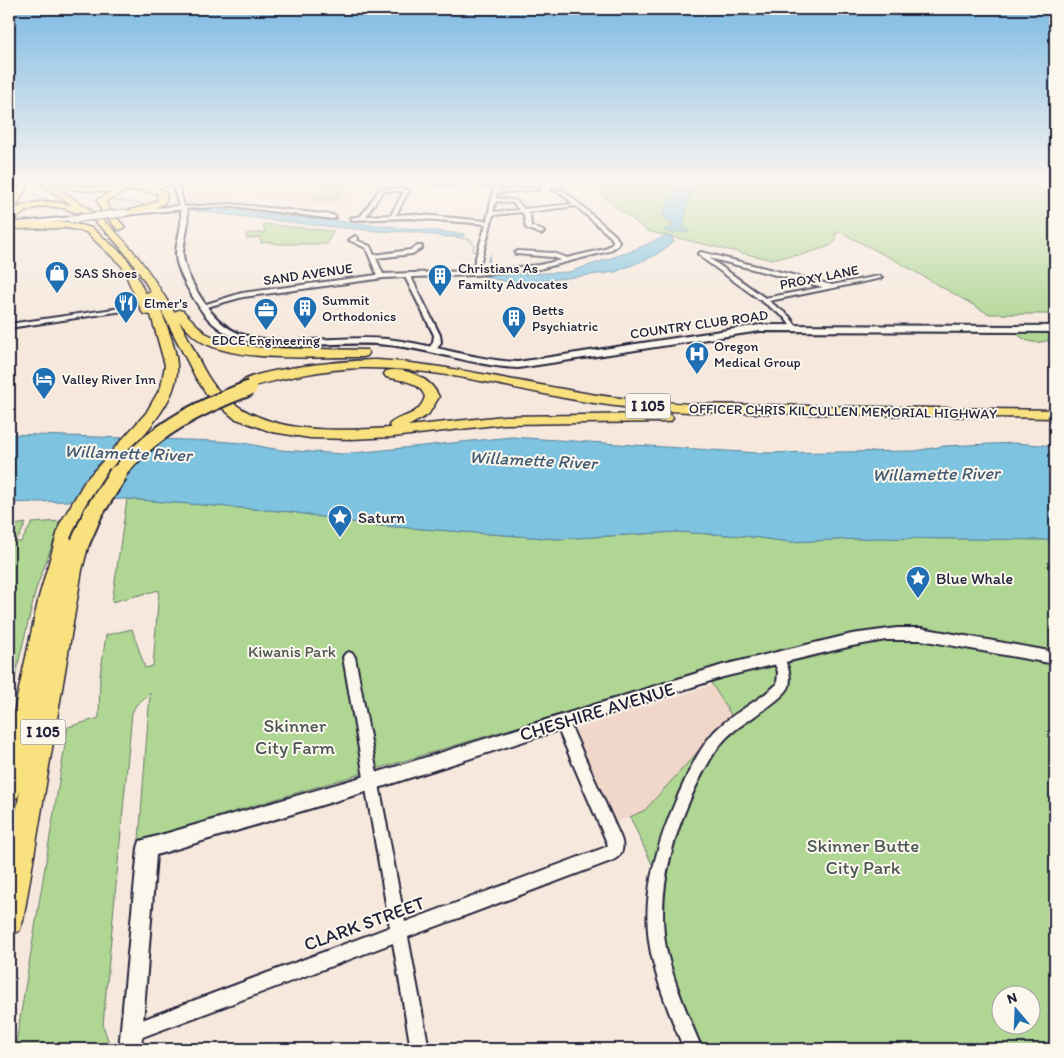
<svg xmlns="http://www.w3.org/2000/svg" width="1064" height="1058" font-family="Itim,sans-serif">
<rect width="100%" height="100%" fill="#f6e8dd"/>
<filter id="ink" filterUnits="userSpaceOnUse"><feTurbulence type="fractalNoise" baseFrequency=".02" numOctaves="2"/><feDisplacementMap in="SourceGraphic" scale="10" xChannelSelector="R" yChannelSelector="G"/><feConvolveMatrix kernelMatrix="1 2 1 2 8 2 1 2 1" color-interpolation-filters="sRGB"/></filter>
<g filter="url(#ink)">
<g fill="#f1d6ca">
<polygon points="180,183 371,183 349,208 305,207 307,204 239,197 224,204 188,205 181,188"/>
<polygon points="713,685 731,715 645,811 613,823 571,731"/>
</g>
<g fill="#afd693" stroke="#687c67" fill-rule="evenodd">
<polygon points="324,183 349,183 337,200 311,200"/>
<polygon points="586,183 1045,183 1055,187 1055,314 989,314 898,262 840,232 835,234 836,241 830,246 801,255 768,259 647,231"/>
<polygon points="263,224 333,231 327,244 276,244 271,242 261,243 260,237 247,239 246,234 265,232"/>
<path d="M 1015,332 L 1055,333 L 1055,336 L 1050,335 L 1055,339 C 1037,343 1030,346 1015,332 Z"/>
<path d="M 127,499 L 292,512 L 370,525 L 558,539 L 677,532 L 744,536 L 790,542 L 878,538 L 1055,540 L 1055,1049 L 700,1049 C 682,1005 655,940 665,892 L 630,817 L 645,810 L 731,715 L 704,671 L 139,840 L 150,693 L 136,705 L 132,713 L 103,1025 L 109,1043 L 108,1049 L 15,1049 L 68,727 L 99,718 L 100,676 L 106,635 L 132,629 L 145,668 L 153,666 L 159,590 L 112,602 ZM 1002,996 L 1032,996 L 1032,1026 L 1002,1026 Z"/>
<polygon points="61,521 36,589 9,702 9,526 26,523 19,537 14,541 21,542 32,523"/>
</g>
<g fill="#7ec3df" stroke="#59839d">
<path d="M 681,183 L 700,183 C 686,194 686,211 683,227 L 690,232 L 667,232 L 664,230 L 672,227 L 674,224 L 663,216 L 663,213 Z"/>
<polygon points="210,208 463,234 465,236 445,237 416,232 377,231 314,225 196,211 198,209"/>
<polygon points="666,236 672,237 674,242 654,256 615,272 517,284 482,276 569,272 629,252"/>
<polygon points="9,434 215,441 243,443 280,450 344,454 511,437 758,453 914,451 944,446 1014,443 1055,446 1055,540 878,538 790,542 744,536 677,532 558,539 370,525 292,512 127,499 9,503"/>
</g>
<g fill="none" stroke-linecap="round" stroke-linejoin="round">
<g stroke="#59839d" stroke-width="1">
<polyline points="9,190 13,192"/>
<polyline points="34,194 49,200"/>
<polyline points="114,200 145,204"/>
<polyline points="454,237 471,240 474,246 472,251 475,252"/>
<polyline points="489,259 490,254"/>
</g>
<polyline stroke="#59839d" stroke-width="2" points="488,269 489,258"/>
<defs>
<g id="minor">
<path d="M 422,183 L 496,183 L 498,187 L 498,190 L 540,187 L 538,189 L 497,193 L 496,198 L 517,201 L 524,209 L 573,204 L 560,192 L 553,190 L 555,189 L 563,190 L 615,235 L 619,241 L 618,245 L 609,251 L 539,269 L 475,275 L 411,277 L 440,335 L 441,342 L 435,352 L 432,352 L 428,350 L 433,342 L 434,335 L 405,277 L 384,278 L 243,297 L 203,308 L 200,306 L 242,293 L 377,275 L 366,248 L 349,240 L 355,236 L 358,238 L 356,240 L 370,246 L 374,255 L 410,250 L 418,246 L 422,246 L 422,248 L 412,254 L 376,258 L 383,274 L 472,271 L 486,224 L 410,218 L 353,220 L 350,218 L 361,216 L 380,189 L 407,189 L 409,190 L 396,215 L 410,214 L 487,221 L 494,187 L 492,185 L 462,186 ZM 383,191 L 404,191 L 391,215 L 366,216 ZM 496,201 L 513,203 L 519,210 L 493,212 ZM 576,206 L 611,237 L 613,241 L 612,244 L 605,249 L 567,258 L 553,253 L 518,251 L 515,253 L 516,254 L 552,257 L 561,260 L 539,265 L 478,271 C 483,252 489,234 493,215 L 522,212 L 524,215 L 526,228 L 541,234 L 544,232 L 543,231 L 531,226 L 530,215 L 527,212 Z"/>
<polygon points="231,204 333,215 336,217 333,219 231,206 183,209 181,208 183,207"/>
<path d="M 701,252 L 832,285 L 879,276 L 882,278 L 769,301 L 789,316 L 797,327 L 794,329 L 792,328 L 785,318 L 702,258 L 702,256 L 698,254 ZM 709,258 L 823,287 L 765,298 Z"/>
<polygon points="121,308 123,309 123,311 9,328 9,324"/>
<path d="M 349,652 L 353,654 L 355,657 L 405,922 L 606,847 L 608,845 L 555,722 L 557,718 L 562,716 L 567,718 L 620,836 C 625,847 623,856 611,861 L 408,937 L 429,1049 L 411,1049 L 393,943 L 132,1041 L 126,1038 L 123,1032 L 126,1026 L 390,927 L 343,657 L 345,654 Z"/>
<path d="M 778,652 L 782,654 C 787,664 792,675 789,686 C 786,698 745,721 734,731 C 724,739 716,749 710,760 C 678,816 653,888 667,953 C 675,986 689,1018 702,1049 L 684,1049 C 671,1018 658,986 651,953 C 640,900 656,846 677,798 C 687,776 697,751 714,732 C 732,713 758,702 777,684 L 778,672 L 772,657 L 774,654 Z"/>
</g>
<g id="tertiary">
<path d="M 183,206 L 186,208 C 191,224 184,237 183,253 C 183,270 198,294 208,308 C 219,323 232,333 251,337 C 295,346 342,335 387,339 C 432,344 473,360 518,362 L 760,325 L 1055,326 L 1055,332 L 760,331 L 518,368 C 473,366 432,349 388,345 C 343,340 296,350 252,342 C 232,338 217,330 204,314 C 194,300 175,270 176,253 C 177,237 184,224 180,208 Z"/>
<polygon points="897,628 921,628 1055,652 1055,664 921,640 886,640 852,646 723,677 372,790 156,855 141,1049 119,1049 138,848 140,841 372,774 723,665 852,634"/>
</g>
<g id="secondary">
<polygon points="172,183 178,183 185,209 124,215 121,213 124,211 179,206"/>
<polygon points="72,217 74,218 74,220 9,227 9,223"/>
</g>
<g id="motorway">
<path d="M 21,183 L 29,183 L 15,209 C 33,200 53,200 72,205 L 39,183 C 51,183 60,190 70,196 C 119,226 145,263 174,312 L 179,310 L 183,311 L 205,333 L 227,343 L 263,348 L 367,350 L 369,353 L 367,356 L 363,357 C 317,356 247,363 206,344 C 195,339 187,329 179,321 C 192,342 202,373 218,390 C 263,436 332,431 391,428 L 389,425 C 399,413 417,420 425,397 C 419,380 401,381 386,377 L 384,374 L 386,371 C 406,366 432,379 439,397 L 428,415 L 408,426 L 504,416 L 666,414 L 671,415 L 673,418 L 671,421 L 666,422 L 504,424 L 393,437 L 351,439 L 310,438 L 272,432 L 234,418 L 208,396 L 196,378 L 158,304 C 165,321 176,346 177,365 C 180,409 122,454 98,487 C 87,502 79,521 74,539 L 80,537 L 86,539 L 89,543 L 82,570 L 23,921 L 19,931 L 9,935 L 9,850 L 20,791 L 18,797 L 9,801 L 9,735 L 39,597 L 60,524 L 85,481 L 146,413 L 161,387 L 165,365 L 151,315 L 144,314 L 142,312 L 122,266 L 86,232 L 67,228 L 9,229 L 9,205 ZM 47,206 L 63,208 L 77,213 L 81,211 C 111,232 133,260 151,292 L 145,293 L 132,266 L 124,255 L 92,228 L 67,222 L 13,223 C 22,211 32,208 47,206 Z"/>
<polygon points="58,183 103,188 157,183 178,184 174,186 153,188 163,190 167,195 165,203 154,209 124,216 120,213 148,205 158,200 157,194 141,190 126,191 106,201 109,209 125,227 120,230 117,229 101,210 97,200 110,192 75,190"/>
<path d="M 377,360 C 442,364 504,379 568,390 C 608,398 648,401 689,404 L 1055,410 L 1055,418 L 689,412 C 647,410 606,406 564,398 C 498,385 430,367 362,368 C 322,369 285,378 246,388 L 239,384 C 252,368 354,360 377,360 Z"/>
</g>
</defs>
<use href="#minor" stroke="#22223b" stroke-width="4"/>
<use href="#tertiary" stroke="#22223b" stroke-width="4"/>
<use href="#secondary" stroke="#22223b" stroke-width="4"/>
<use href="#motorway" stroke="#22223b" stroke-width="3"/>
<use href="#minor" fill="#fbf7ec" fill-rule="evenodd"/>
<use href="#tertiary" fill="#fbf7ec" fill-rule="evenodd"/>
<use href="#secondary" fill="#fbf7ec" fill-rule="evenodd"/>
<use href="#motorway" fill="#fae180" fill-rule="evenodd"/>
<defs>
<polyline id="secondary-bridge" points="72,219 124,213"/>
<path id="motorway-bridge-far1" d="M 117,475 C 151,431 199,407 250,388"/>
<polyline id="motorway-bridge" points="80,543 93,513 118,474"/>
</defs>
<use href="#secondary-bridge" stroke="#22223b" stroke-width="9" stroke-linecap="butt"/>
<use href="#motorway-bridge-far1" stroke="#22223b" stroke-width="18" stroke-linecap="butt"/>
<use href="#motorway-bridge" stroke="#22223b" stroke-width="22" stroke-linecap="butt"/>
<use href="#secondary-bridge" stroke="#fbf7ec" stroke-width="7"/>
<use href="#motorway-bridge-far1" stroke="#fae180" stroke-width="14"/>
<use href="#motorway-bridge" stroke="#fae180" stroke-width="18"/>
</g>
</g>
<linearGradient id="sky" x2="0" y2="1"><stop stop-color="#7dbae4"/><stop offset="0.55" stop-color="#fbf5f0"/><stop offset="1" stop-color="#fbf5f0" stop-opacity="0"/></linearGradient>
<rect width="1064" height="331" fill="url(#sky)"/>
<defs>
<symbol id="shop-pin" viewBox="-11 -11 22 30"><path d="M0 17L-7.5 6A9.5 9.5 0 1 1 7.5 6Z" fill="#1f6fb2" stroke="#fbf7ec"/><path d="M-5-2.5h2.3a2.7 3.5 0 0 1 5.4 0H5L5.5 6h-11ZM-1.5-2.5h3a1.5 2.3 0 0 0-3 0Z" fill="#fff"/></symbol>
<symbol id="building-pin" viewBox="-11 -11 22 30"><path d="M0 17L-7.5 6A9.5 9.5 0 1 1 7.5 6Z" fill="#1f6fb2" stroke="#fbf7ec"/><path d="M-4-6H4V6H1V3H-1V6H-4ZM-2.5-4.3h1.7v1.8h-1.7ZM.8-4.3h1.7v1.8H.8ZM-2.5-1h1.7V.8h-1.7ZM.8-1h1.7V.8H.8Z" fill="#fff"/></symbol>
<symbol id="restaurant-pin" viewBox="-11 -11 22 30"><path d="M0 17L-7.5 6A9.5 9.5 0 1 1 7.5 6Z" fill="#1f6fb2" stroke="#fbf7ec"/><path d="M-5-6h1v4h1v-4h1v4h1v-4h1v5L-1.5 .5V6h-2V.5L-5-1ZM5-6V6H3V1.5H1.5Q1.5-4 5-6Z" fill="#fff"/></symbol>
<symbol id="office-pin" viewBox="-11 -11 22 30"><path d="M0 17L-7.5 6A9.5 9.5 0 1 1 7.5 6Z" fill="#1f6fb2" stroke="#fbf7ec"/><path d="M-6-3h4V-5.5h4V-3h4V5H-6ZM-1-4.5V-3h2v-1.5ZM-6 0V1H6V0Z" fill="#fff"/></symbol>
<symbol id="hospital-pin" viewBox="-11 -11 22 30"><path d="M0 17L-7.5 6A9.5 9.5 0 1 1 7.5 6Z" fill="#1f6fb2" stroke="#fbf7ec"/><path d="M-5-5h3v3.5h4V-5h3V5h-3V1.5h-4V5h-3Z" fill="#fff"/></symbol>
<symbol id="hotel-pin" viewBox="-11 -11 22 30"><path d="M0 17L-7.5 6A9.5 9.5 0 1 1 7.5 6Z" fill="#1f6fb2" stroke="#fbf7ec"/><path d="M-6-4.5h1.5V1H6V5H4.5V3h-9V5H-6ZM-4 0a1.8 1.8 0 1 1 3.6 0ZM.5 0V-2.5h3Q6-2.5 6 0Z" fill="#fff"/></symbol>
<symbol id="sight-pin" viewBox="-11 -11 22 30"><path d="M0 17L-7.5 6A9.5 9.5 0 1 1 7.5 6Z" fill="#1f6fb2" stroke="#fbf7ec"/><path d="M0-6L1.8-2.2L6-1.7L2.9 1.2L3.7 5.4L0 3.3L-3.7 5.4L-2.9 1.2L-6-1.7L-1.8-2.2Z" fill="#fff"/></symbol>
</defs>
<g fill-rule="evenodd">
<use href="#shop-pin" x="43" y="259" width="28" height="38"/>
<use href="#building-pin" x="426" y="262" width="28" height="38"/>
<use href="#restaurant-pin" x="112" y="289" width="28" height="38"/>
<use href="#building-pin" x="291" y="294" width="28" height="38"/>
<use href="#office-pin" x="252" y="296" width="28" height="38"/>
<use href="#building-pin" x="500" y="304" width="28" height="38"/>
<use href="#hospital-pin" x="683" y="340" width="28" height="38"/>
<use href="#hotel-pin" x="30" y="365" width="28" height="38"/>
<use href="#sight-pin" x="326" y="503" width="28" height="38"/>
<use href="#sight-pin" x="904" y="564" width="28" height="38"/>
</g>
<g text-anchor="middle" stroke-width="4" stroke-linejoin="round" paint-order="stroke">
<g font-size="14" fill="#22223b" stroke="#fbf7ec" text-anchor="start">
<text x="458" y="273">Christians As<tspan x="458" dy="16">Familty Advocates</tspan></text>
<text x="74" y="278">SAS Shoes</text>
<text x="322" y="305">Summit<tspan x="322" dy="16">Orthodonics</tspan></text>
<text x="144" y="308">Elmer's</text>
<text x="532" y="315">Betts<tspan x="532" dy="16">Psychiatric</tspan></text>
<text x="266" y="345" text-anchor="middle">EDCE Engineering</text>
<text x="714" y="351">Oregon<tspan x="714" dy="16">Medical Group</tspan></text>
<text x="62" y="384">Valley River Inn</text>
</g>
<g font-size="14" fill="#22223b" stroke="#fbf7ec">
<text transform="translate(308 274) rotate(-8)" y="5">SAND AVENUE</text>
<text transform="translate(819 277) rotate(-11)" y="5">PROXY LANE</text>
<text transform="translate(699 324) rotate(-8)" y="5">COUNTRY CLUB ROAD</text>
<text transform="translate(843 411) rotate(1)" y="5">OFFICER CHRIS KILCULLEN MEMORIAL HIGHWAY</text>
</g>
<g fill="#fbf7ec" stroke="#636270" stroke-width="1">
<rect x="625.5" y="393.5" width="45" height="25" rx="4"/>
<rect x="20.5" y="719.5" width="45" height="25" rx="4"/>
</g>
<g font-size="15" font-weight="bold" fill="#22223b">
<text x="648" y="411">I 105</text>
<text x="43" y="737">I 105</text>
</g>
<g font-size="16" fill="#22223b" stroke="#fbf7ec" text-anchor="start">
<text x="358" y="523">Saturn</text>
<text x="936" y="584">Blue Whale</text>
</g>
<g font-size="16" fill="#4c5855" stroke="#fbf7ec">
<text x="292" y="657">Kiwanis Park</text>
</g>
<g font-size="18" font-style="italic" fill="#425a74" stroke="#fbf7ec">
<text transform="translate(128 453) rotate(2)" y="6">Willamette River</text>
<text transform="translate(533 460) rotate(3)" y="6">Willamette River</text>
<text transform="translate(936 474) rotate(-1)" y="6">Willamette River</text>
</g>
<g font-size="19" fill="#22223b" stroke="#fbf7ec">
<text transform="translate(597 711) rotate(-17)" y="7">CHESHIRE AVENUE</text>
<text transform="translate(364 923) rotate(-20)" y="7">CLARK STREET</text>
</g>
<g font-size="19" fill="#4c5855" stroke="#fbf7ec">
<text x="295" y="732">Skinner<tspan x="295" dy="22">City Farm</tspan></text>
<text x="863" y="852">Skinner Butte<tspan x="863" dy="22">City Park</tspan></text>
</g>
</g>
<rect width="1064" height="1058" fill="none" stroke="#fbf7ec" stroke-width="30"/>
<rect x="15" y="15" width="1034" height="1028" fill="none" stroke="#22223b" stroke-width="2" filter="url(#ink)"/>
<g transform="translate(1016 1010) rotate(341)"><circle r="24" fill="#fbf7ec" stroke="#a4a2a5"/>
<path d="M0-4L9 19L0 12L-9 19Z" fill="#1f6fb2"/>
<text y="-8" font-size="14" font-weight="bold" text-anchor="middle" fill="#22223b">N</text>
</g>
</svg>
